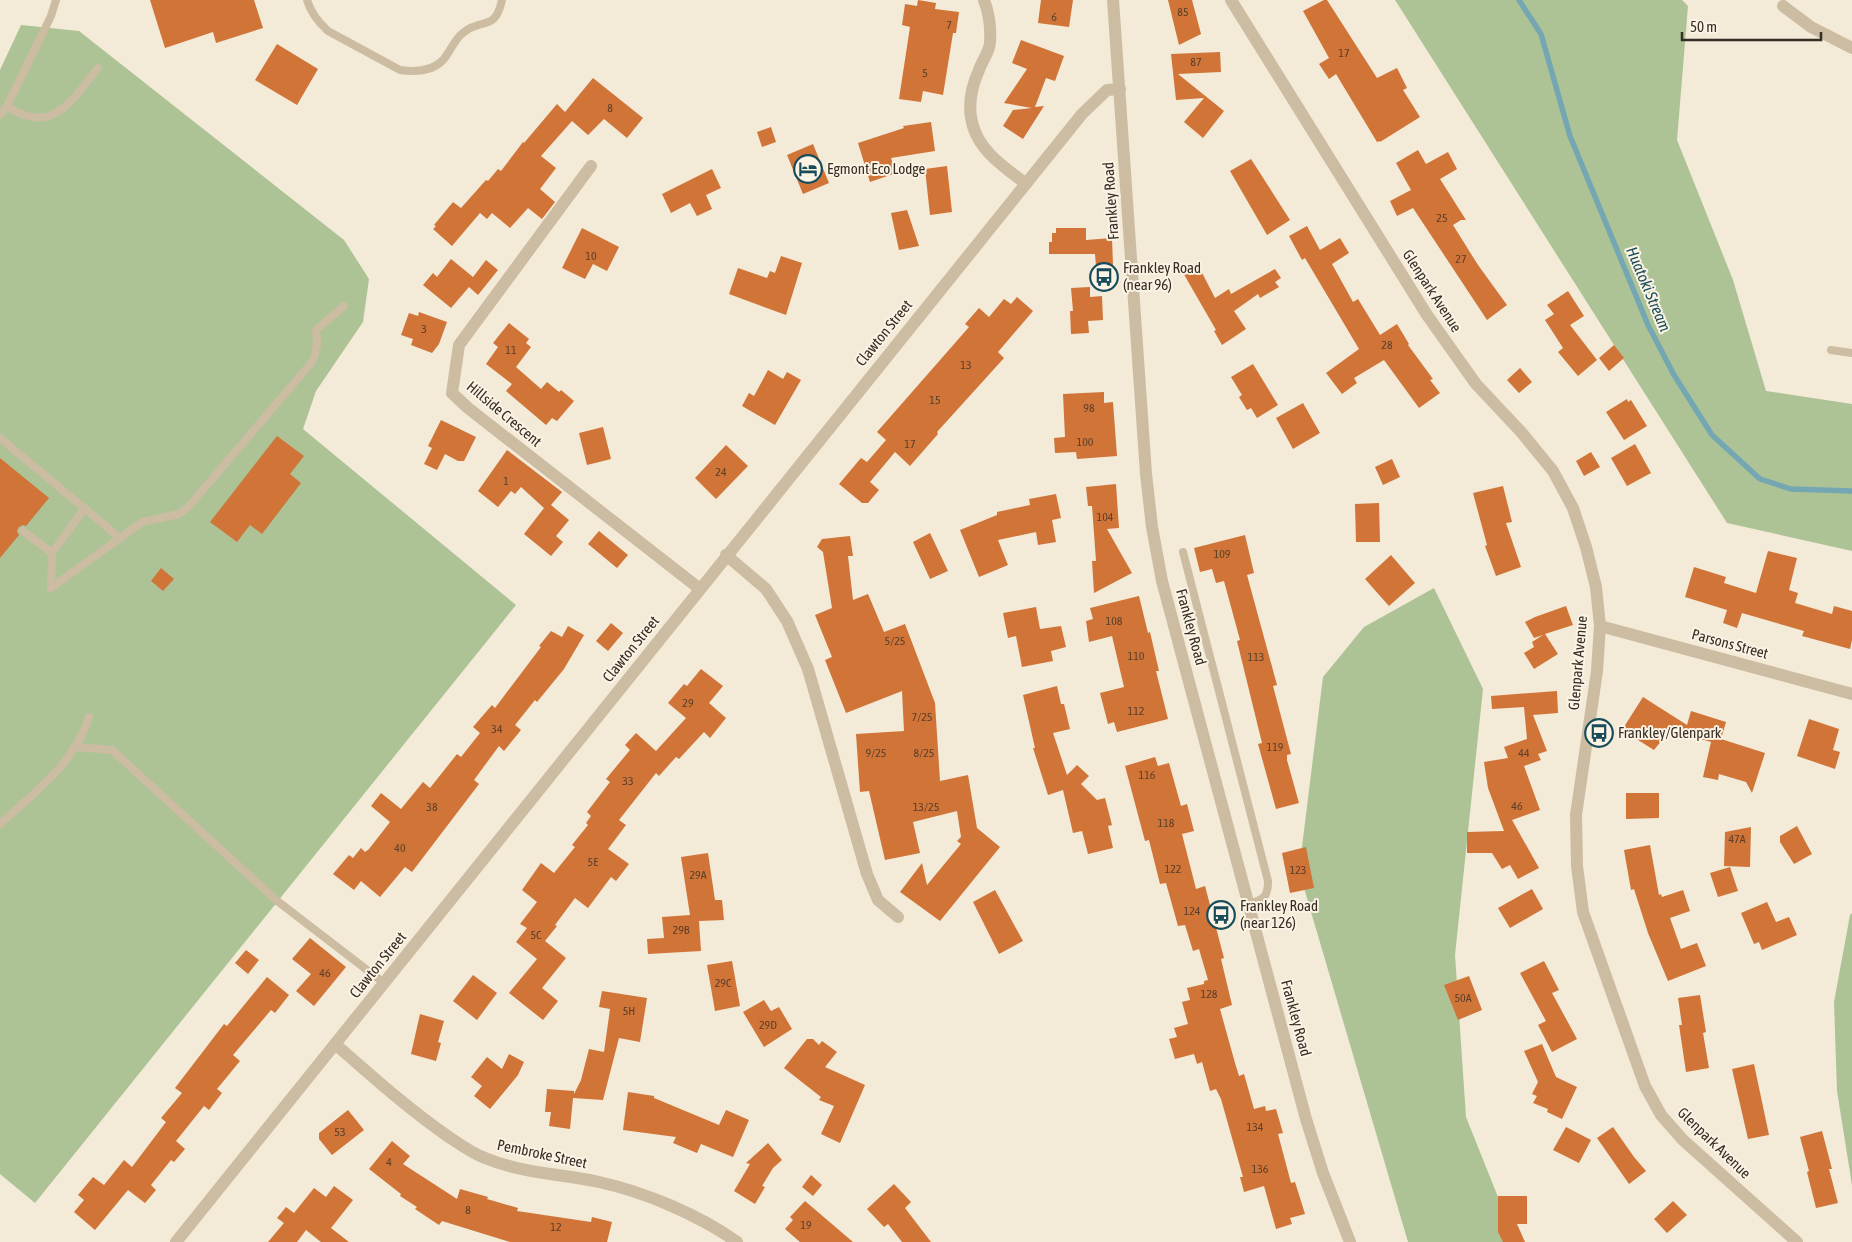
<svg xmlns="http://www.w3.org/2000/svg" width="1852" height="1242" font-family="'Asap Condensed',sans-serif">
<rect width="100%" height="100%" fill="#f3ead7"/>
<g fill="#adc396">
<polygon points="1395,0 1682,0 1688,6 1677,140 1733,280 1766,391 1852,404 1852,551 1727,523"/>
<polygon points="21,25 79,31 344,240 369,279 363,322 316,391 303,429 516,605 35,1203 0,1174 0,70"/>
<polygon points="1434,588 1483,689 1455,955 1466,1117 1516,1242 1408,1242 1299,871 1323,677 1364,627"/>
<polygon points="1852,913 1852,1185 1837,1091 1834,1002 1850,915"/>
</g>
<g fill="none" stroke-linecap="round" stroke-linejoin="round">
<polyline stroke="#74a7b2" stroke-width="5.5" points="1519,0 1541,34 1570,136 1648,325 1674,375 1712,435 1760,479 1791,489 1852,491"/>
</g>
<g fill="#d07438">
<polygon points="150,0 254,0 263,28 216,43 213,32 165,48"/>
<polygon points="918,0 936,3 935,9 959,12 956,33 953,33 943,95 923,91 921,102 899,99 910,27 902,25 905,4 917,6"/>
<polygon points="1041,0 1073,0 1069,27 1038,23"/>
<polygon points="1168,0 1192,0 1201,34 1179,45"/>
<polygon points="1324,0 1327,0 1377,78 1397,68 1407,88 1403,90 1420,117 1380,142 1380,141 1377,142 1336,74 1329,79 1319,64 1329,58 1303,11"/>
<polygon points="1021,40 1064,56 1055,81 1046,78 1035,107 1044,106 1023,139 1003,126 1013,110 1032,108 1004,103 1027,69 1012,63"/>
<polygon points="277,44 318,69 297,105 255,80"/>
<polygon points="1220,52 1221,72 1178,74 1224,111 1203,138 1184,122 1204,98 1176,100 1171,54"/>
<polygon points="593,78 643,118 627,138 604,119 588,135 572,121 541,156 556,168 540,189 555,202 542,219 528,208 510,228 492,213 487,219 480,213 452,246 433,229 436,226 434,225 453,202 461,208 486,180 488,181 498,169 501,171 523,142 524,143 557,104 565,112"/>
<polygon points="931,122 935,151 891,158 896,173 870,182 858,143 904,128 903,126"/>
<polygon points="771,127 776,142 762,147 757,132"/>
<polygon points="813,144 829,183 803,194 787,155"/>
<polygon points="1418,150 1426,164 1448,152 1457,169 1440,179 1466,220 1461,220 1453,225 1478,265 1507,305 1487,320 1413,208 1397,216 1390,201 1411,190 1396,163"/>
<polygon points="1251,159 1290,220 1267,235 1230,171"/>
<polygon points="947,166 952,212 930,215 925,169"/>
<polygon points="712,169 721,188 706,195 712,209 697,216 690,203 671,213 662,194"/>
<polygon points="907,210 919,246 899,250 891,213"/>
<polygon points="1307,226 1320,250 1340,238 1349,253 1332,264 1353,302 1358,299 1380,335 1397,324 1409,344 1408,345 1433,379 1430,380 1440,393 1419,408 1384,360 1354,378 1357,383 1342,394 1326,373 1359,349 1305,258 1302,260 1289,236"/>
<polygon points="582,228 619,247 607,271 593,264 585,279 562,268"/>
<polygon points="1056,228 1086,228 1086,240 1112,238 1113,265 1096,266 1095,254 1049,254 1049,242 1052,242 1052,233 1056,233"/>
<polygon points="781,256 802,263 786,315 729,294 738,268 767,278 770,271 775,273"/>
<polygon points="451,259 473,277 486,260 498,270 478,295 469,287 451,308 423,285 433,273 437,277"/>
<polygon points="1197,263 1215,298 1229,289 1231,294 1275,269 1281,278 1275,282 1279,287 1260,298 1258,294 1234,311 1246,329 1222,345 1214,331 1216,330 1182,271"/>
<polygon points="1090,287 1090,297 1102,296 1103,320 1088,321 1089,333 1071,334 1070,311 1073,311 1071,288"/>
<polygon points="1568,291 1584,316 1570,325 1597,360 1578,376 1558,352 1563,348 1545,320 1554,314 1547,305"/>
<polygon points="1017,297 1033,311 998,352 1004,358 937,432 938,434 910,466 895,452 870,482 879,490 868,503 862,503 839,484 861,458 867,462 886,440 877,432 969,327 965,324 979,308 989,317 1004,299 1011,304"/>
<polygon points="419,312 447,322 439,344 432,353 411,345 413,339 401,335 409,313 418,316"/>
<polygon points="509,323 529,339 526,343 531,347 516,367 541,389 547,382 559,392 561,390 574,401 557,421 552,418 546,425 506,391 512,384 486,364 498,347 493,343"/>
<polygon points="1614,345 1624,358 1609,371 1599,358"/>
<polygon points="1253,364 1278,405 1257,418 1251,408 1247,410 1239,397 1242,395 1231,377"/>
<polygon points="1520,368 1532,382 1519,393 1507,380"/>
<polygon points="768,370 783,379 787,372 801,380 775,425 742,406 749,393 754,396"/>
<polygon points="1104,392 1104,403 1113,402 1117,456 1077,459 1076,452 1055,453 1054,438 1065,437 1063,394"/>
<polygon points="1627,399 1628,402 1631,400 1647,426 1624,440 1606,412"/>
<polygon points="1303,403 1320,433 1293,449 1276,418"/>
<polygon points="441,420 476,437 464,461 458,461 445,454 437,470 424,464 432,448 428,446"/>
<polygon points="603,427 611,459 587,465 579,433"/>
<polygon points="277,436 304,456 290,474 301,483 262,534 250,525 237,542 210,522"/>
<polygon points="1635,444 1651,473 1627,486 1611,458"/>
<polygon points="726,445 748,466 716,499 695,478"/>
<polygon points="507,450 562,492 551,505 569,520 556,536 563,542 551,556 524,534 544,508 521,487 515,494 511,491 498,507 478,491"/>
<polygon points="1591,452 1600,467 1584,476 1576,461"/>
<polygon points="0,458 49,498 26,526 23,525 19,527 17,531 19,535 0,558"/>
<polygon points="1392,459 1400,477 1383,485 1375,467"/>
<polygon points="1116,484 1119,528 1107,529 1132,573 1094,593 1092,561 1096,561 1092,506 1088,506 1086,487"/>
<polygon points="1503,486 1512,522 1506,523 1521,567 1496,576 1485,546 1487,545 1473,493"/>
<polygon points="1056,494 1061,518 1052,520 1056,542 1038,545 1036,532 998,540 1008,565 979,577 960,530 997,515 997,512 1030,505 1029,499"/>
<polygon points="1379,503 1380,542 1356,542 1355,504"/>
<polygon points="599,531 628,555 617,568 588,544"/>
<polygon points="930,533 948,571 930,579 913,542"/>
<polygon points="1245,535 1254,573 1247,575 1277,685 1273,686 1291,754 1287,755 1287,760 1299,803 1276,809 1258,744 1262,743 1237,641 1240,640 1224,581 1216,583 1212,569 1200,572 1194,548"/>
<polygon points="850,536 853,556 848,556 853,600 868,594 884,632 905,624 935,703 940,781 968,775 977,828 1000,847 940,921 900,892 922,863 927,885 961,844 957,841 961,837 957,811 913,822 920,853 885,860 869,791 860,792 856,734 904,731 902,691 846,713 825,660 832,657 815,615 832,608 823,552 817,547 822,539"/>
<polygon points="1768,551 1797,558 1789,590 1798,593 1795,603 1832,614 1834,606 1852,611 1852,640 1850,649 1802,636 1804,631 1742,613 1737,628 1723,623 1727,610 1685,597 1694,567 1726,577 1724,583 1756,593"/>
<polygon points="1391,555 1415,583 1389,606 1365,579"/>
<polygon points="161,568 174,579 163,591 151,581"/>
<polygon points="1139,596 1148,633 1150,632 1159,671 1156,671 1168,719 1117,732 1114,722 1108,724 1100,693 1124,687 1112,636 1089,642 1086,621 1093,619 1090,608"/>
<polygon points="1566,606 1573,625 1545,634 1558,654 1534,669 1524,653 1534,647 1532,642 1543,635 1534,638 1525,622 1535,617"/>
<polygon points="1036,607 1040,629 1061,626 1066,647 1051,651 1053,661 1022,667 1016,636 1008,638 1003,613"/>
<polygon points="611,623 623,633 608,651 596,641"/>
<polygon points="568,626 584,635 564,669 537,702 535,700 515,725 521,730 504,751 499,746 474,780 479,784 412,872 405,867 380,897 361,881 354,890 333,874 349,855 353,858 361,848 365,852 369,849 390,822 371,806 381,793 401,809 423,782 430,788 457,754 461,757 480,733 473,727 492,705 495,708 541,647 539,646 551,631 562,637"/>
<polygon points="701,669 723,686 709,703 726,718 710,738 704,732 679,759 676,757 659,776 656,773 619,820 626,825 608,849 629,864 616,881 611,877 588,908 575,898 555,925 557,926 545,941 566,958 542,988 558,1001 543,1020 509,993 537,959 516,942 527,928 520,924 537,902 522,890 541,863 554,873 575,847 572,845 588,825 586,823 591,816 587,812 610,782 606,779 630,750 625,745 636,733 656,751 686,718 668,703 684,684 687,686"/>
<polygon points="1057,686 1061,704 1064,704 1070,729 1053,733 1067,775 1077,765 1089,776 1081,784 1097,800 1105,798 1112,825 1108,826 1113,848 1088,854 1082,831 1073,833 1063,790 1048,795 1033,748 1035,748 1023,695"/>
<polygon points="1557,691 1558,713 1533,715 1547,751 1538,754 1541,760 1524,766 1540,810 1512,820 1539,868 1518,879 1510,865 1502,869 1492,853 1467,853 1467,832 1504,831 1488,788 1484,762 1508,758 1504,747 1527,739 1524,707 1492,709 1491,696"/>
<polygon points="1643,697 1687,725 1691,711 1726,722 1721,739 1765,753 1752,793 1746,782 1719,774 1718,780 1703,777 1711,742 1670,730 1654,750 1622,730"/>
<polygon points="1809,719 1839,729 1833,750 1840,752 1835,769 1797,756"/>
<polygon points="1155,757 1158,766 1169,763 1181,806 1187,804 1194,831 1182,834 1196,889 1205,886 1224,958 1221,959 1232,1005 1220,1009 1235,1063 1239,1076 1244,1074 1254,1109 1265,1106 1266,1111 1276,1109 1283,1133 1278,1134 1291,1183 1295,1182 1305,1214 1290,1218 1292,1224 1276,1229 1264,1186 1244,1192 1240,1177 1243,1177 1221,1099 1216,1089 1210,1091 1202,1062 1197,1064 1194,1054 1175,1059 1169,1039 1177,1037 1174,1028 1188,1024 1182,1002 1190,1000 1187,988 1204,984 1204,981 1208,980 1199,949 1193,951 1185,925 1178,926 1166,883 1160,884 1149,840 1145,841 1125,766"/>
<polygon points="1626,793 1659,793 1659,818 1626,819"/>
<polygon points="1797,826 1812,854 1794,864 1780,842 1780,836"/>
<polygon points="1751,827 1750,867 1724,866 1725,832"/>
<polygon points="1650,845 1659,895 1661,894 1662,897 1683,890 1690,911 1670,918 1681,949 1697,943 1706,966 1668,981 1648,933 1634,889 1631,890 1624,850"/>
<polygon points="1306,847 1314,888 1290,893 1282,853"/>
<polygon points="708,853 715,900 722,900 724,920 699,921 701,951 648,954 647,939 664,938 662,917 690,915 681,857"/>
<polygon points="1730,867 1738,891 1718,897 1710,873"/>
<polygon points="1532,889 1543,909 1510,928 1498,908"/>
<polygon points="995,890 1023,941 999,954 973,902"/>
<polygon points="1767,902 1776,922 1789,917 1797,935 1762,950 1759,942 1754,944 1741,913"/>
<polygon points="310,938 346,967 314,1006 296,991 311,974 292,959"/>
<polygon points="246,950 259,960 248,974 235,963"/>
<polygon points="732,961 740,1006 715,1011 707,965"/>
<polygon points="1544,961 1559,990 1552,993 1577,1039 1552,1052 1538,1025 1546,1021 1520,973"/>
<polygon points="473,975 497,993 477,1020 453,1001"/>
<polygon points="1469,976 1482,1010 1458,1020 1444,985"/>
<polygon points="267,977 289,995 275,1013 271,1010 233,1055 240,1061 217,1089 222,1093 209,1110 204,1106 176,1141 185,1149 174,1162 171,1160 151,1185 156,1190 145,1203 128,1190 95,1230 74,1212 84,1200 78,1195 93,1177 104,1185 124,1160 132,1167 166,1122 161,1118 182,1093 175,1088 224,1024 227,1026"/>
<polygon points="602,991 647,998 640,1042 619,1038 603,1100 573,1098 570,1129 549,1126 551,1112 545,1112 547,1089 574,1091 574,1094 581,1080 589,1049 604,1052 610,1009 599,1007"/>
<polygon points="1700,995 1706,1032 1703,1033 1709,1068 1686,1072 1679,1025 1682,1025 1678,998"/>
<polygon points="764,1000 771,1011 779,1007 792,1029 764,1047 743,1012"/>
<polygon points="420,1014 444,1021 438,1042 441,1043 436,1061 411,1054"/>
<polygon points="807,1039 813,1039 819,1045 822,1041 837,1052 825,1067 865,1085 840,1143 821,1134 834,1106 819,1100 821,1097 784,1068"/>
<polygon points="1542,1044 1556,1077 1577,1087 1562,1119 1547,1112 1548,1109 1533,1103 1537,1096 1532,1094 1538,1082 1524,1051"/>
<polygon points="509,1054 524,1062 518,1075 490,1109 474,1096 482,1086 471,1077 487,1057 502,1069"/>
<polygon points="1754,1064 1769,1135 1748,1139 1732,1069"/>
<polygon points="628,1092 654,1096 654,1098 719,1125 726,1110 749,1120 733,1157 701,1144 697,1153 673,1143 676,1137 623,1130"/>
<polygon points="348,1110 364,1130 332,1155 319,1139 319,1133"/>
<polygon points="1566,1127 1591,1140 1579,1163 1553,1150"/>
<polygon points="1613,1127 1634,1157 1646,1171 1629,1184 1597,1138"/>
<polygon points="1822,1131 1832,1169 1829,1169 1838,1203 1816,1208 1807,1172 1809,1171 1800,1137"/>
<polygon points="392,1141 410,1156 403,1164 457,1199 460,1189 488,1197 487,1199 518,1208 517,1211 591,1222 592,1217 612,1222 607,1242 510,1242 442,1221 439,1225 415,1209 417,1207 400,1196 401,1194 369,1169"/>
<polygon points="768,1143 782,1160 773,1168 762,1186 765,1187 755,1204 734,1191 750,1164 746,1163"/>
<polygon points="811,1175 822,1185 813,1196 802,1187"/>
<polygon points="894,1184 911,1202 905,1208 931,1242 902,1242 888,1224 884,1227 867,1209"/>
<polygon points="334,1186 353,1200 331,1228 349,1242 321,1242 306,1230 297,1242 268,1242 284,1223 277,1218 286,1207 294,1213 314,1188 326,1197"/>
<polygon points="1498,1196 1527,1196 1527,1224 1517,1224 1525,1242 1503,1242 1498,1232"/>
<polygon points="805,1201 853,1242 800,1242 785,1229 793,1220 790,1217"/>
<polygon points="1673,1201 1687,1215 1667,1233 1654,1219"/>
</g>
<g fill="none" stroke-linecap="round" stroke-linejoin="round">
<g stroke="#ccbca2" stroke-width="8">
<path d="M 307,0 C 311,13 318,22 328,31 L 400,70 C 415,72 432,72 443,60 C 451,51 454,39 464,32 C 483,17 495,32 502,0"/>
<path d="M 7,106 C 52,137 72,100 98,68"/>
<polyline points="0,115 7,106 51,16 56,0"/>
<polyline points="1831,350 1852,353"/>
<polyline points="0,438 120,538"/>
<polyline points="23,531 52,553 51,588"/>
<path d="M 1183,552 L 1268,881 C 1268,898 1263,900 1248,904"/>
<polyline points="52,553 85,508"/>
<path d="M 51,588 L 142,522 L 179,514 L 189,506 L 312,362 C 317,351 318,343 316,330 L 344,306"/>
<polyline points="74,747 112,750 276,900 384,983"/>
<path d="M 0,824 C 34,793 75,763 89,717"/>
</g>
<g stroke="#ccbca2" stroke-width="12">
<path d="M 984,0 C 989,13 991,27 990,42 C 990,51 982,61 979,70 C 966,99 966,127 988,152 C 998,164 1014,174 1026,184"/>
<polyline points="1231,0 1427,315 1476,384 1522,433 1553,471 1573,508 1586,547 1596,587 1600,626 1597,671 1576,815 1577,866 1583,912 1645,1086 1661,1115 1683,1140 1797,1242"/>
<polyline points="1783,6 1811,27 1852,48"/>
<polyline points="591,166 459,345 452,393 468,408 700,589"/>
<polyline points="726,555 766,589 787,621 808,669 867,874 878,900 898,917"/>
<polyline points="1600,626 1852,694"/>
<path d="M 335,1044 C 371,1075 407,1108 446,1135 C 458,1143 471,1153 485,1158 C 521,1173 561,1174 599,1182 C 645,1192 699,1215 737,1242"/>
<polyline points="176,1242 1082,114 1107,90 1120,89"/>
</g>
<polyline stroke="#ccbca2" stroke-width="12" points="1113,0 1146,474 1152,527 1162,581 1306,1119 1323,1173 1350,1242"/>
</g>
<defs>
<symbol id="hotel-ring" viewBox="-11 -11 22 22"><circle r="9.5" fill="#fbf3e4" stroke="#184c5b" stroke-width="1.5"/><path d="M-6-4.5h1.5V1H6V5H4.5V3h-9V5H-6ZM-4 0a1.8 1.8 0 1 1 3.6 0ZM.5 0V-2.5h3Q6-2.5 6 0Z" fill="#184c5b"/></symbol>
<symbol id="bus-ring" viewBox="-11 -11 22 22"><circle r="9.5" fill="#fbf3e4" stroke="#184c5b" stroke-width="1.5"/><path d="M-5-6H5V4H4V6H2V4H-2V6H-4V4H-5ZM-3.5-4V0h7V-4ZM-3.5 1.2v1.5H-2V1.2ZM2 1.2v1.5H3.5V1.2Z" fill="#184c5b"/></symbol>
</defs>
<g fill-rule="evenodd">
<use href="#hotel-ring" x="792" y="153" width="32" height="32"/>
<use href="#bus-ring" x="1088" y="261" width="32" height="32"/>
<use href="#bus-ring" x="1583" y="717" width="32" height="32"/>
<use href="#bus-ring" x="1205" y="899" width="32" height="32"/>
</g>
<g text-anchor="middle" stroke-width="4" stroke-linejoin="round" paint-order="stroke">
<g font-size="12" fill="#5c3f2a">
<text x="1183" y="16">85</text>
<text x="1054" y="21">6</text>
<text x="949" y="29">7</text>
<text x="1344" y="57">17</text>
<text x="1196" y="66">87</text>
<text x="925" y="77">5</text>
<text x="610" y="112">8</text>
<text x="1442" y="222">25</text>
<text x="591" y="260">10</text>
<text x="1461" y="263">27</text>
<text x="424" y="333">3</text>
<text x="1387" y="349">28</text>
<text x="511" y="354">11</text>
<text x="966" y="369">13</text>
<text x="935" y="404">15</text>
<text x="1089" y="412">98</text>
<text x="1085" y="446">100</text>
<text x="910" y="448">17</text>
<text x="721" y="476">24</text>
<text x="506" y="485">1</text>
<text x="1105" y="521">104</text>
<text x="1222" y="558">109</text>
<text x="1114" y="625">108</text>
<text x="895" y="645">5/25</text>
<text x="1136" y="660">110</text>
<text x="1256" y="661">113</text>
<text x="688" y="707">29</text>
<text x="1136" y="715">112</text>
<text x="922" y="721">7/25</text>
<text x="497" y="733">34</text>
<text x="1275" y="751">119</text>
<text x="876" y="757">9/25</text>
<text x="924" y="757">8/25</text>
<text x="1524" y="757">44</text>
<text x="1147" y="779">116</text>
<text x="628" y="785">33</text>
<text x="1517" y="810">46</text>
<text x="432" y="811">38</text>
<text x="926" y="811">13/25</text>
<text x="1166" y="827">118</text>
<text x="1737" y="843">47A</text>
<text x="400" y="852">40</text>
<text x="593" y="866">5E</text>
<text x="1173" y="873">122</text>
<text x="1298" y="874">123</text>
<text x="698" y="879">29A</text>
<text x="1192" y="915">124</text>
<text x="681" y="934">29B</text>
<text x="536" y="939">5C</text>
<text x="325" y="977">46</text>
<text x="723" y="987">29C</text>
<text x="1209" y="998">128</text>
<text x="1463" y="1002">50A</text>
<text x="629" y="1015">5H</text>
<text x="768" y="1029">29D</text>
<text x="1255" y="1131">134</text>
<text x="340" y="1136">53</text>
<text x="389" y="1166">4</text>
<text x="1260" y="1173">136</text>
<text x="468" y="1214">8</text>
<text x="806" y="1229">19</text>
<text x="556" y="1231">12</text>
</g>
<g font-size="15" fill="#362d25" stroke="#fbf3e4" text-anchor="start">
<text x="827" y="174">Egmont Eco Lodge</text>
<text x="1123" y="273">Frankley Road<tspan x="1123" dy="17">(near 96)</tspan></text>
<text x="1618" y="738">Frankley/Glenpark</text>
<text x="1240" y="911">Frankley Road<tspan x="1240" dy="17">(near 126)</tspan></text>
</g>
<g font-size="15" fill="#362d25" stroke="#fbf3e4">
<text transform="translate(1111 201) rotate(-94)" y="5">Frankley Road</text>
<text transform="translate(1432 291) rotate(57)" y="5">Glenpark Avenue</text>
<text transform="translate(884 333) rotate(-51)" y="5">Clawton Street</text>
<text transform="translate(504 414) rotate(40)" y="5">Hillside Crescent</text>
<text transform="translate(1191 627) rotate(75)" y="5">Frankley Road</text>
<text transform="translate(1730 644) rotate(15)" y="5">Parsons Street</text>
<text transform="translate(631 649) rotate(-51)" y="5">Clawton Street</text>
<text transform="translate(1578 663) rotate(-85)" y="5">Glenpark Avenue</text>
<text transform="translate(378 965) rotate(-51)" y="5">Clawton Street</text>
<text transform="translate(1296 1018) rotate(75)" y="5">Frankley Road</text>
<text transform="translate(1714 1143) rotate(44)" y="5">Glenpark Avenue</text>
<text transform="translate(542 1154) rotate(12)" y="5">Pembroke Street</text>
</g>
<g font-size="16" font-style="italic" fill="#184c5b" stroke="#fbf3e4">
<text transform="translate(1649 289) rotate(67)" y="6">Huatoki Stream</text>
</g>
</g>
<path d="M1682 32v8h139v-8" fill="none" stroke="#362d25" stroke-width="2.5"/>
<text x="1690" y="32" font-size="15" fill="#362d25" stroke="#fbf3e4" stroke-width="4" paint-order="stroke">50 m</text>
</svg>
